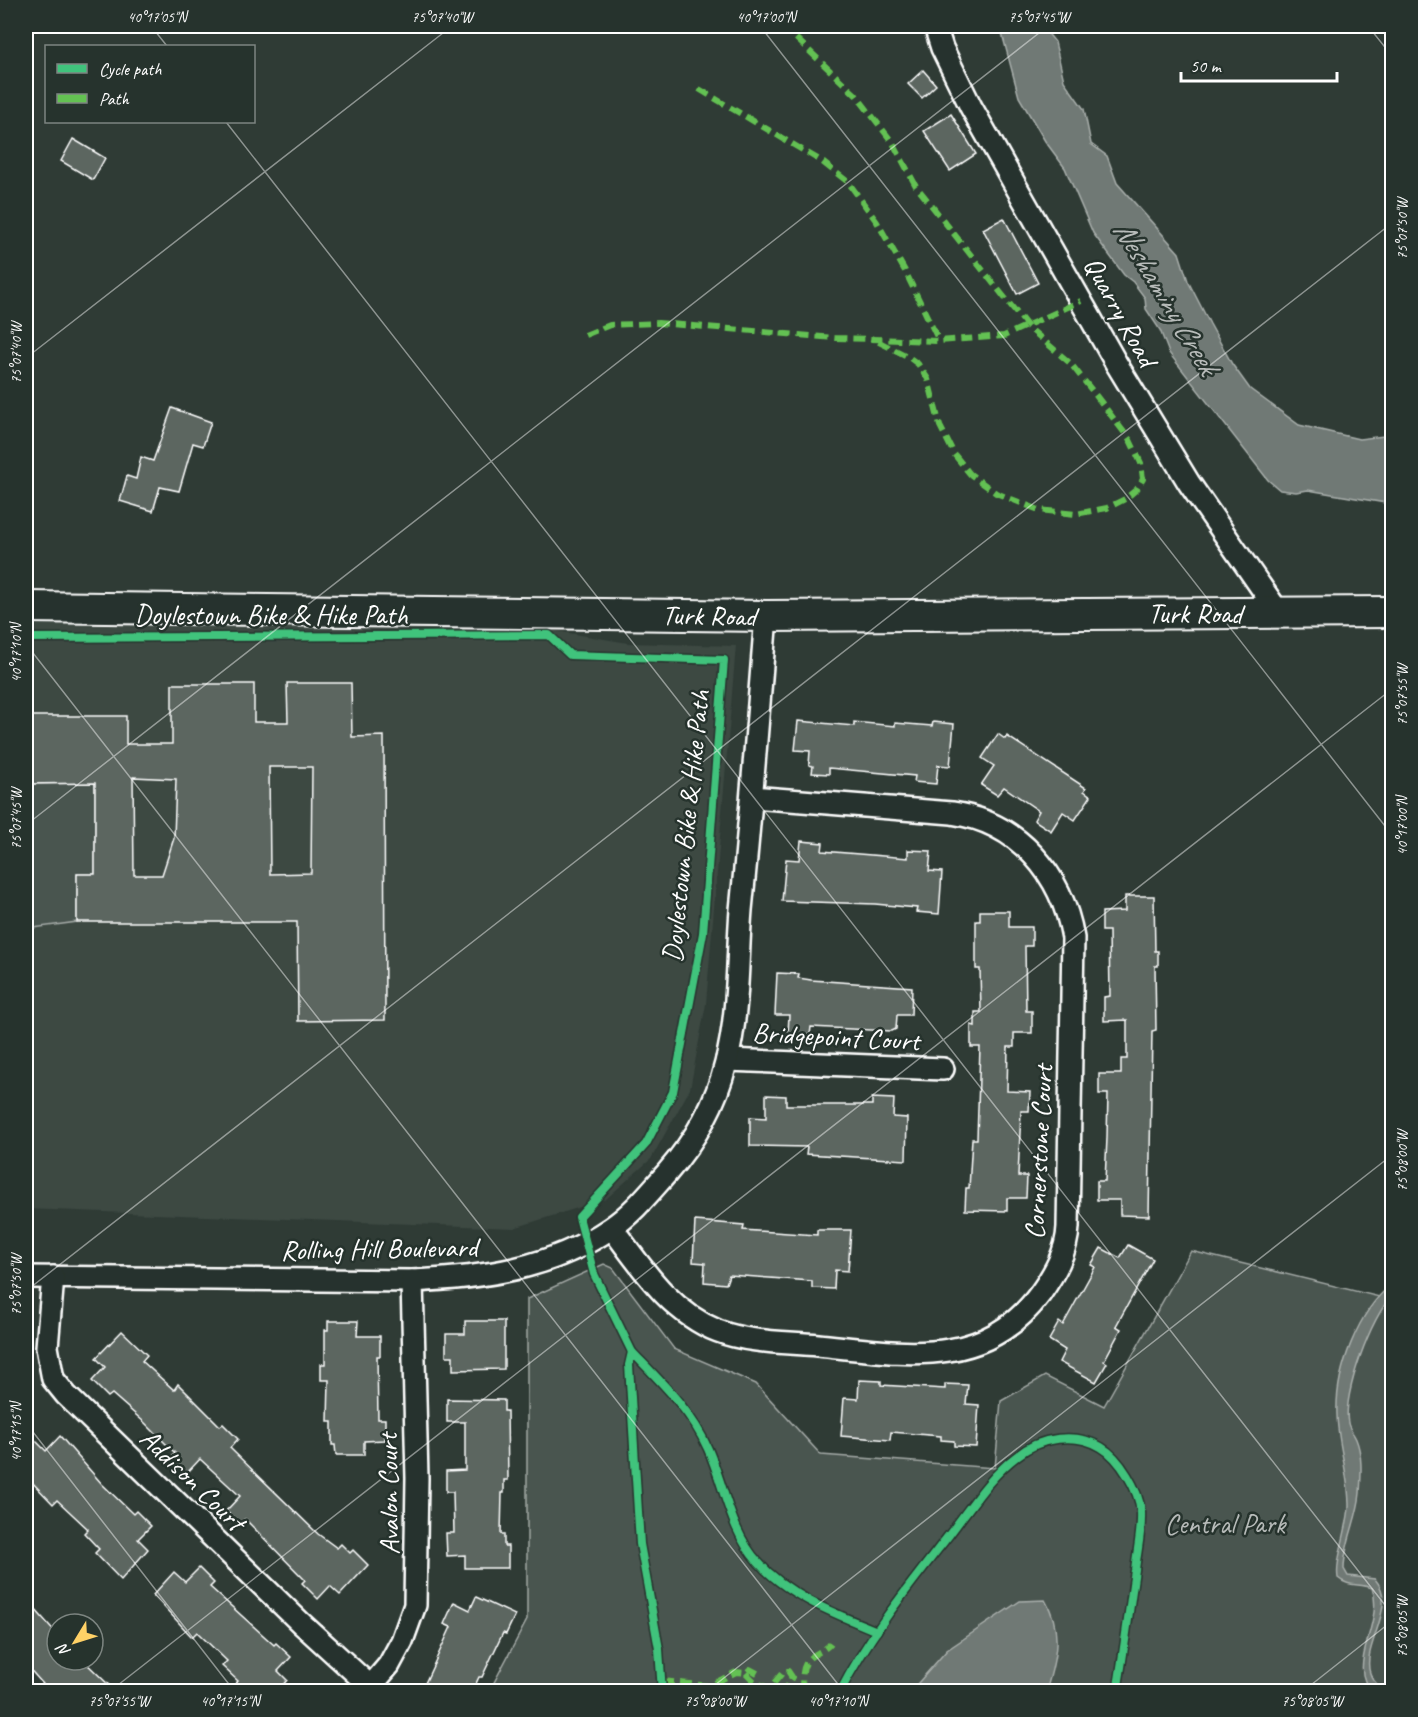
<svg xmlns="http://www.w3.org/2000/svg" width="1418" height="1717" font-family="Caveat,sans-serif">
<rect width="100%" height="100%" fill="#2f3b35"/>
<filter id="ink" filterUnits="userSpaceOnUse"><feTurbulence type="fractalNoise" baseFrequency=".0167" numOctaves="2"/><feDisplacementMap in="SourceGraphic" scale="12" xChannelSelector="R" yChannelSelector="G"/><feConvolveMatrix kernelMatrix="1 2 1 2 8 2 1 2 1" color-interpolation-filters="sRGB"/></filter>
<g filter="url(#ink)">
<polygon fill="#3c4842" points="486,619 628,643 736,646 706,1004 690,1089 651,1159 606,1199 514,1228 26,1209 26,625"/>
<g fill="#4a544f" stroke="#a4aaa7" stroke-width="1.5">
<polygon points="95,783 95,874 77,874 77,922 26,929 26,784"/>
<polygon points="1191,1251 1392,1300 1392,1691 489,1692 527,1620 527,1299 604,1264 613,1268 674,1349 756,1384 821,1455 995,1468 1001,1401 1045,1376 1104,1406"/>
</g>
<g fill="#707975" stroke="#a9afac" stroke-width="1.5">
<polygon points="1000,26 1042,26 1055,42 1064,81 1084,109 1091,144 1107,156 1117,183 1179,253 1188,281 1210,324 1232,364 1250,389 1299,425 1359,439 1392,435 1392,504 1308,490 1296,492 1280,490 1268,480 1169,353 1160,330 1146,309 1145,298 1133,282 1124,275 1093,233 1065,168 1045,141 1019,97"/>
<path d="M 1392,1284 L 1392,1296 C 1372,1315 1342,1395 1348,1423 C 1349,1429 1354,1434 1356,1439 C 1363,1456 1361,1476 1360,1493 C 1358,1519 1344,1543 1344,1569 L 1348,1576 L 1375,1579 C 1399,1606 1361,1646 1370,1673 C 1372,1681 1379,1686 1384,1691 L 1373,1692 C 1344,1667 1385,1622 1372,1588 C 1360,1583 1348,1587 1338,1578 C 1335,1560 1348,1529 1349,1506 C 1349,1475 1338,1446 1337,1415 C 1335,1371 1358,1311 1392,1284 Z"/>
<path d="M 1045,1600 C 1063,1630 1056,1659 1046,1691 L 911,1691 L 947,1650 L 1020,1601 Z"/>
</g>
<g fill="#5b6661" stroke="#fff" stroke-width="1.5" fill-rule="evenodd">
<polygon points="923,70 936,85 922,98 908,84"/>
<polygon points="951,114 976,154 950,171 924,131"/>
<polygon points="73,139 105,158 93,180 61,161"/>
<polygon points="1004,218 1038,283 1017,294 983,229"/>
<polygon points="172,408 211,422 203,446 193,443 179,491 160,487 153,511 120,501 127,476 136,479 141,457 153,461"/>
<path d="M 287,683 L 351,683 L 352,737 L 384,736 L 385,1020 L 298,1021 L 297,922 L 77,922 L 77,874 L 95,874 L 95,783 L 26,784 L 26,716 L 126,716 L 126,744 L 172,744 L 172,684 L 254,684 L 254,722 L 288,722 ZM 269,767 L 312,767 L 311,873 L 270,874 ZM 133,777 L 176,779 L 174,838 L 162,875 L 134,875 Z"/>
<polygon points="798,721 854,726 854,722 895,726 895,723 932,726 933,722 954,724 950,766 938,765 936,784 914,782 915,776 829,768 829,774 812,773 813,766 809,765 810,751 795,750"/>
<polygon points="998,734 1005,739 1007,736 1086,788 1084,791 1091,796 1075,820 1063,812 1051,831 1034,820 1039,811 1004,787 997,795 981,785 994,766 982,758"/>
<polygon points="801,841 823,843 822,851 908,858 908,850 931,851 929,871 942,872 939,914 916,912 917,908 875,904 782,901 786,859 799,860"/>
<polygon points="1125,896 1154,896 1155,951 1158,951 1158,966 1155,966 1156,1030 1152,1031 1149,1216 1120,1215 1120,1200 1097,1200 1097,1181 1105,1181 1107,1138 1108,1094 1099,1094 1099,1074 1121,1074 1121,1059 1127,1059 1127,1020 1104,1021 1104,997 1110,996 1109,931 1102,931 1102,912 1125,911"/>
<polygon points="980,911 1009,911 1009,927 1032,927 1032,946 1025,946 1026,1011 1032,1011 1032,1033 1014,1033 1014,1047 1008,1047 1007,1091 1030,1092 1029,1111 1021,1111 1018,1176 1027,1176 1026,1198 1007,1198 1007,1211 965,1210 966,1188 969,1188 972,1139 977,1139 980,1047 971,1047 971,1025 975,1026 975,1012 981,1012 980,969 976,969 976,921 980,921"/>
<polygon points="777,973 799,974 798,978 811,980 912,987 911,1015 897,1015 896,1029 892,1031 811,1027 810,1035 788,1034 789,1015 775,1015"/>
<polygon points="766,1095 786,1096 786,1105 872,1105 872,1098 894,1099 893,1117 907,1118 906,1160 806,1154 807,1147 750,1146 750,1117 766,1118"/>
<polygon points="695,1221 744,1225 743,1230 817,1235 817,1230 851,1230 848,1271 835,1270 834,1289 812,1288 812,1281 729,1275 726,1284 704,1282 705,1263 693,1262"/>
<polygon points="1128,1245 1153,1259 1116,1326 1121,1329 1104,1361 1107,1363 1096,1382 1059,1362 1065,1350 1049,1340 1059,1322 1063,1325 1095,1267 1091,1265 1101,1248 1120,1258"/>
<polygon points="328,1321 358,1321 357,1336 380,1336 380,1356 377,1356 378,1419 385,1419 385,1440 364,1441 364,1455 336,1455 335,1445 332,1445 332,1422 328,1422 329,1380 321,1380 321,1364 325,1364 325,1330 328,1330"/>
<polygon points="465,1321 504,1321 504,1369 453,1370 453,1356 446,1356 446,1334 465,1334"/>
<polygon points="122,1331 147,1355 142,1361 174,1390 178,1384 220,1426 223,1424 238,1439 230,1448 318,1534 337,1548 341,1544 350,1553 353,1550 368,1565 340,1595 330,1586 318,1599 302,1583 305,1580 245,1519 240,1524 226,1511 240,1496 200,1459 187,1473 171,1458 175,1453 144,1422 112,1394 108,1397 92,1381 105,1367 96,1358"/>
<polygon points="859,1380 881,1381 881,1385 945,1389 945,1384 968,1385 966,1404 979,1405 976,1447 954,1446 954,1441 941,1440 941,1436 891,1432 890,1440 841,1436 844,1398 858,1399"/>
<polygon points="447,1399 504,1400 504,1411 507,1411 508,1480 504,1480 504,1493 502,1493 501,1534 504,1534 504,1546 508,1546 508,1568 465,1568 465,1555 447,1556 446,1533 454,1533 453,1492 446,1492 446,1471 465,1470 465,1422 447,1422"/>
<polygon points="60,1436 102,1484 133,1514 136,1511 151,1526 138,1539 148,1549 121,1580 95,1553 99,1549 84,1533 88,1529 57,1500 53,1504 26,1476 26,1450 35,1440 46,1451"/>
<polygon points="199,1568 214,1583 210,1587 274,1645 276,1643 291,1657 278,1671 287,1680 277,1692 228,1692 238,1681 222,1666 227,1661 197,1632 192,1637 153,1595 174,1572 185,1582"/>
<polygon points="476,1597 515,1615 506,1634 503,1633 482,1677 479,1677 472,1692 421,1692 451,1627 444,1624 454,1602 470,1610"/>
<polygon points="26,1599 57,1634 57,1660 83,1660 116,1692 50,1692 26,1665"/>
</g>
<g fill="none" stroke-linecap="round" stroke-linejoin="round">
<defs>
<g id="street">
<polyline points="935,26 942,48 971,107 1116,363 1189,483 1279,613"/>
<polyline points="727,1060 943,1069"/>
<path d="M 612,1228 C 642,1268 670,1312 718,1331 C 749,1343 786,1342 818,1345 C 900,1353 984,1371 1040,1294 C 1054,1274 1067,1252 1068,1227 L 1073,938 C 1062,874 1018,822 952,813 L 752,797"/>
<path d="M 26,1277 L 412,1281 C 482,1278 551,1269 611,1228 C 632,1214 649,1193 666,1174 C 693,1143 716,1104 726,1063 C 739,1014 737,960 741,910 C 751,812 758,714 766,616"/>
<polyline points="53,1277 47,1347 53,1379 66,1395 301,1623 371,1687"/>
<polyline points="366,1692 389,1665 402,1641 415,1605 417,1478 412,1281"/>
</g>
<polyline id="secondary" points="26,607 766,616 1392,612"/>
</defs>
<use href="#street" stroke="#fff" stroke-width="26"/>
<use href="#secondary" stroke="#fff" stroke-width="34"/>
<use href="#street" stroke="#26332d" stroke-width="21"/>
<use href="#secondary" stroke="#26332d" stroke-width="30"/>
<g stroke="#63c152" stroke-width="6" stroke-dasharray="12 6" stroke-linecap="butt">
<polyline points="783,26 856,95 893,143 916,186 1028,327 1070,363 1094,393 1130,440 1141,463 1143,479 1137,489 1125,499 1107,508 1076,514 1039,510 996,493 970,474 954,454 940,426 928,379 918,364 907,356 871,338"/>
<polyline points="699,89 821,161 848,182 877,222 905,271 939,341"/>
<polyline points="585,335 610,325 658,323 835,338 939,341 1004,336 1081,301"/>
<polyline points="746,1673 754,1681 769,1689 784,1671 788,1671 792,1677 783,1692"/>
<polyline points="662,1681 709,1686 736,1672 746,1673 750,1669 759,1674"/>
<path d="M 800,1692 C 805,1682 799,1671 808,1660 C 813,1653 824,1652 831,1643"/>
</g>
<defs>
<g id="cycleway">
<polyline points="26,638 549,635 570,655 724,660 703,933 673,1092 646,1144 579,1217 594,1274 632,1352 629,1365 640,1544 659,1649 662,1692"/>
<path d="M 632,1352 C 661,1382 691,1410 708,1449 C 724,1485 731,1533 758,1562 C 788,1596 836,1614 877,1631"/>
<path d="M 840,1692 C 869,1635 910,1585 949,1535 C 970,1508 989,1477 1017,1456 C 1040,1437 1076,1432 1101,1447 C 1120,1458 1139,1490 1141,1512 C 1142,1531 1137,1551 1135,1570 C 1129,1611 1124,1651 1117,1692"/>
</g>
</defs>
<use href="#cycleway" stroke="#26332d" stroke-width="11"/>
<use href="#cycleway" stroke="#40c37c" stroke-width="8"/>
</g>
</g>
<path fill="none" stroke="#fff" stroke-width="1.5" stroke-opacity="0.45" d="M 151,26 L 167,46M 760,26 L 1392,835M 1368,26 L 1392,56M 226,122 L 1392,1614M 26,358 L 452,26M 26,644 L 844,1692M 26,825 L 1048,26M 26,1291 L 1392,223M 26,1423 L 235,1692M 109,1692 L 1392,689M 706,1692 L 1392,1155M 1302,1692 L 1392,1621"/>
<g text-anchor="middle" stroke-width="5" stroke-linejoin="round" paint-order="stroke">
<g font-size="28" fill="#fff" stroke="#26332d">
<text transform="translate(1121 311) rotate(61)" y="10">Quarry Road</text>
<text x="1195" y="623">Turk Road</text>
<text x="271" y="624">Doylestown Bike &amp; Hike Path</text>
<text transform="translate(709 615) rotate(1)" y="10">Turk Road</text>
<text transform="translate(685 826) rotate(-84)" y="10">Doylestown Bike &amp; Hike Path</text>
<text transform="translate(836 1036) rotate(3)" y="10">Bridgepoint Court</text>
<text transform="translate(1038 1152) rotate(-87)" y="10">Cornerstone Court</text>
<text transform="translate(379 1248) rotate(-1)" y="10">Rolling Hill Boulevard</text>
<text transform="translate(193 1479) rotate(44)" y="10">Addison Court</text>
<text transform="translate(388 1494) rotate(-91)" y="10">Avalon Court</text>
</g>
<g font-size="28" fill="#b7bbb9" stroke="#26332d">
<text x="1225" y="1533">Central Park</text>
</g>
<g font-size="30" font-style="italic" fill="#b8bcba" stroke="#26332d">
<text transform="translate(1166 297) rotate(59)" y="10">Neshaminy Creek</text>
</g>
</g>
<rect width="1418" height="1717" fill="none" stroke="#26332d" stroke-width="66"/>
<rect x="45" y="45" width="210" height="78" fill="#26332d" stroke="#7d8581" stroke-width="1.5"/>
<rect x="57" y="64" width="30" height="9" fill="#40c37c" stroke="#7d8581" stroke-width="1.5"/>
<text x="99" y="75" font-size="18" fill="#ffffff">Cycle path</text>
<rect x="57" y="94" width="30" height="9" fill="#63c152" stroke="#7d8581" stroke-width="1.5"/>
<text x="99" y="105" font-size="18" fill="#ffffff">Path</text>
<g transform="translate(75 1642) rotate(232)"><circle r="28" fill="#26332d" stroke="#7d8581" stroke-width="1.5"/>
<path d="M0-4.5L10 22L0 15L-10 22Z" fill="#ffd166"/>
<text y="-9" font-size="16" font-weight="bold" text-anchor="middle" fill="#ffffff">N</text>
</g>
<path d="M1181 72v9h156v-9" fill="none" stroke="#ffffff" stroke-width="3"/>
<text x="1190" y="72" font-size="18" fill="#ffffff" stroke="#26332d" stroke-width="4.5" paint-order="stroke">50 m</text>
<rect x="33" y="33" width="1352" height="1651" fill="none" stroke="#fff" stroke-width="2"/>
<g font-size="15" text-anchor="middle" fill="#fff">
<text x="157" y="22">40°17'05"N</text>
<text x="442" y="22">75°07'40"W</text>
<text x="766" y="22">40°17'00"N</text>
<text x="1039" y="22">75°07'45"W</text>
<text transform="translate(1402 229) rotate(-90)" y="5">75°07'50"W</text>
<text transform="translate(16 353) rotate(-90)" y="5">75°07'40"W</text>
<text transform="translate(16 653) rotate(-90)" y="5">40°17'10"N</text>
<text transform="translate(1402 695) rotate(-90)" y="5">75°07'55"W</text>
<text transform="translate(16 819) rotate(-90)" y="5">75°07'45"W</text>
<text transform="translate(1402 826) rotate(-90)" y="5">40°17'00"N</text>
<text transform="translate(1402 1161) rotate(-90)" y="5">75°08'00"W</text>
<text transform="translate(16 1285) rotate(-90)" y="5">75°07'50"W</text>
<text transform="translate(16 1432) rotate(-90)" y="5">40°17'15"N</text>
<text transform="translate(1402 1627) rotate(-90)" y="5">75°08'05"W</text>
<text x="119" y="1706">75°07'55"W</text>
<text x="230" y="1706">40°17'15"N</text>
<text x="715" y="1706">75°08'00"W</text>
<text x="838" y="1706">40°17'10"N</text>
<text x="1312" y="1706">75°08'05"W</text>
</g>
</svg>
